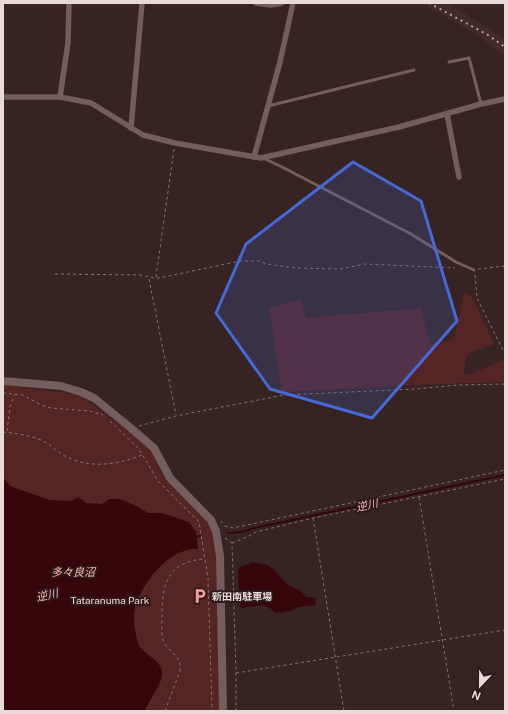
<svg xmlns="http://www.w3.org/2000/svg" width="508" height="714" font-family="'Public Sans','Noto Sans JP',sans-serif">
<rect width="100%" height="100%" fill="#362322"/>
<polygon fill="#432928" points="418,3 447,3 492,30 505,40 505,53 503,55 480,37 438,12"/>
<g fill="#552525">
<polygon points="464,293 472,297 494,344 467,354 463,375 471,374 505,359 505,382 412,385 282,392 269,308 301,299 306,318 421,308 430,344 454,339"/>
<polygon points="3,385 60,392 68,394 71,393 82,397 147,445 154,456 162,474 207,520 212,529 216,555 220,711 3,711"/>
</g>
<g fill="#36060a">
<path d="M 3,477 L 10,486 L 49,500 L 71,501 L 78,497 L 86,503 L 102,504 L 109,499 L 120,499 L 136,506 L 148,513 L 162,513 L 189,522 L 196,532 L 198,549 C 170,547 144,581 136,604 C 132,616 135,629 137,640 C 139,654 162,658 162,673 C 163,683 149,700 145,711 L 3,711 Z"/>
<path d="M 251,562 L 267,565 L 273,569 L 287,584 L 301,591 L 306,597 L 316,598 L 315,605 L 298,607 L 291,611 L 276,613 C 264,602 257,606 242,608 L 240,606 L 238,568 L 249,564 Z"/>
</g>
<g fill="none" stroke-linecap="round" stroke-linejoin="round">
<g stroke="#36060a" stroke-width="2">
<polyline points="228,533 242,532 254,528 505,475"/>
<polyline points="195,537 200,536"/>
</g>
<g stroke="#847372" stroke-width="1" stroke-dasharray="3 3" stroke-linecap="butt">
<polyline points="478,269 505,266"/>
<path d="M 55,274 L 140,275 C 147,276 151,278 159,278 L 240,261 L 260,261 L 266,264 L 296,268 L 340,269 L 365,264 L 455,268"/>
<polyline points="475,275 477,298 505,354"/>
<polyline points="156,277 174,149"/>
<polyline points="149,279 176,415"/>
<polyline points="3,393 23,395 41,405 51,408 89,411 103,415"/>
<polyline points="110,421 139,449 158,481 199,522 208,578 212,711"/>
<polyline points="139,426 176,416 284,395 415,389 458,385 505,384"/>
<polyline points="7,431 10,406 15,394"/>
<path d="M 3,432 C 15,433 34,436 45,442 C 52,446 57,452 65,456 C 90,469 116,465 142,455"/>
<polyline points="419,497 454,711"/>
<polyline points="313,518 344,711"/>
<polyline points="221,521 225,526 233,528 505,470"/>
<polyline points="225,538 232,543 236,673 236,711"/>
<polyline points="232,543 249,536 256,532 313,518 505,479"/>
<polyline points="236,673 505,630"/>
<path d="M 165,711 L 180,671 C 182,654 168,653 163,640 C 161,632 162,623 162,615 C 162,583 168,562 204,559"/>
</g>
<g stroke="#745d5c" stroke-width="3">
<polyline points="449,62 469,58 481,104"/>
<polyline points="268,106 414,70"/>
<polyline points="263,158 282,167 411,234 456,262 474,270"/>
</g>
<g stroke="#745d5c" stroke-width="5.5">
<polyline points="256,3 271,5 282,3"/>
<polyline points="3,97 60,97 91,103 143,135 175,143 261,158 399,127 481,104 505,99"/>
<polyline points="60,97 68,43 69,3"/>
<polyline points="447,114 459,177"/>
<polyline points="131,128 142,3"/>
<polyline points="254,157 280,62 293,3"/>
</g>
<polyline stroke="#745d5c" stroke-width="8" points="3,381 61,386 81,392 94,398 132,429 154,448 170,478 211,520 216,531 220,556 223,711"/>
<polyline stroke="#b1a2a1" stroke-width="2" stroke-dasharray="2 4" stroke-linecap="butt" points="429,3 488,35 505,47"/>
</g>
<path fill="#456ad8" fill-opacity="0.2" stroke="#456ad8" stroke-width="3" stroke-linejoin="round" d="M 353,162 L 421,201 L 457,321 L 372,418 L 270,389 L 216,313 L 246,244 Z"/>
<defs>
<symbol id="parking-bare" viewBox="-9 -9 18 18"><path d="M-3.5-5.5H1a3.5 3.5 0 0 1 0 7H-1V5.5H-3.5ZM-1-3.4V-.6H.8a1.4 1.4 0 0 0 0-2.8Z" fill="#f59b99" stroke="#2c1919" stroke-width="2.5" paint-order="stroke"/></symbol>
</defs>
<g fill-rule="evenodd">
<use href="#parking-bare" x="189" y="585" width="22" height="22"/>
</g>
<g text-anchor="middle" stroke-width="4" stroke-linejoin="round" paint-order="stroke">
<g font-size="10" font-weight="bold" fill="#e7dad9" stroke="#2c1919" text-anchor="start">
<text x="212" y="600">新田南駐車場</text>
</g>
<g font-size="10" fill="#f9d4d2" stroke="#2c1919">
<text x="110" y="604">Tataranuma Park</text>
</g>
<g font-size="11" font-style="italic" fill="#fdb5b2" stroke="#2c1919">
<text transform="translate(367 505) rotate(-12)" y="4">逆川</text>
<text x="73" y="576">多々良沼</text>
<text transform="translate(47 595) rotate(-13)" y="4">逆川</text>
</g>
</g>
<rect width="508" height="714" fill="none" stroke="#e7dad9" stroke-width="8"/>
<g transform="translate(480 686) rotate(202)" stroke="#2c1919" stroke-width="3" paint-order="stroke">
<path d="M0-3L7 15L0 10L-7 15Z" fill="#e7dad9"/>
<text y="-6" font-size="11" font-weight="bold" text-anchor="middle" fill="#e7dad9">N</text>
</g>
</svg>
